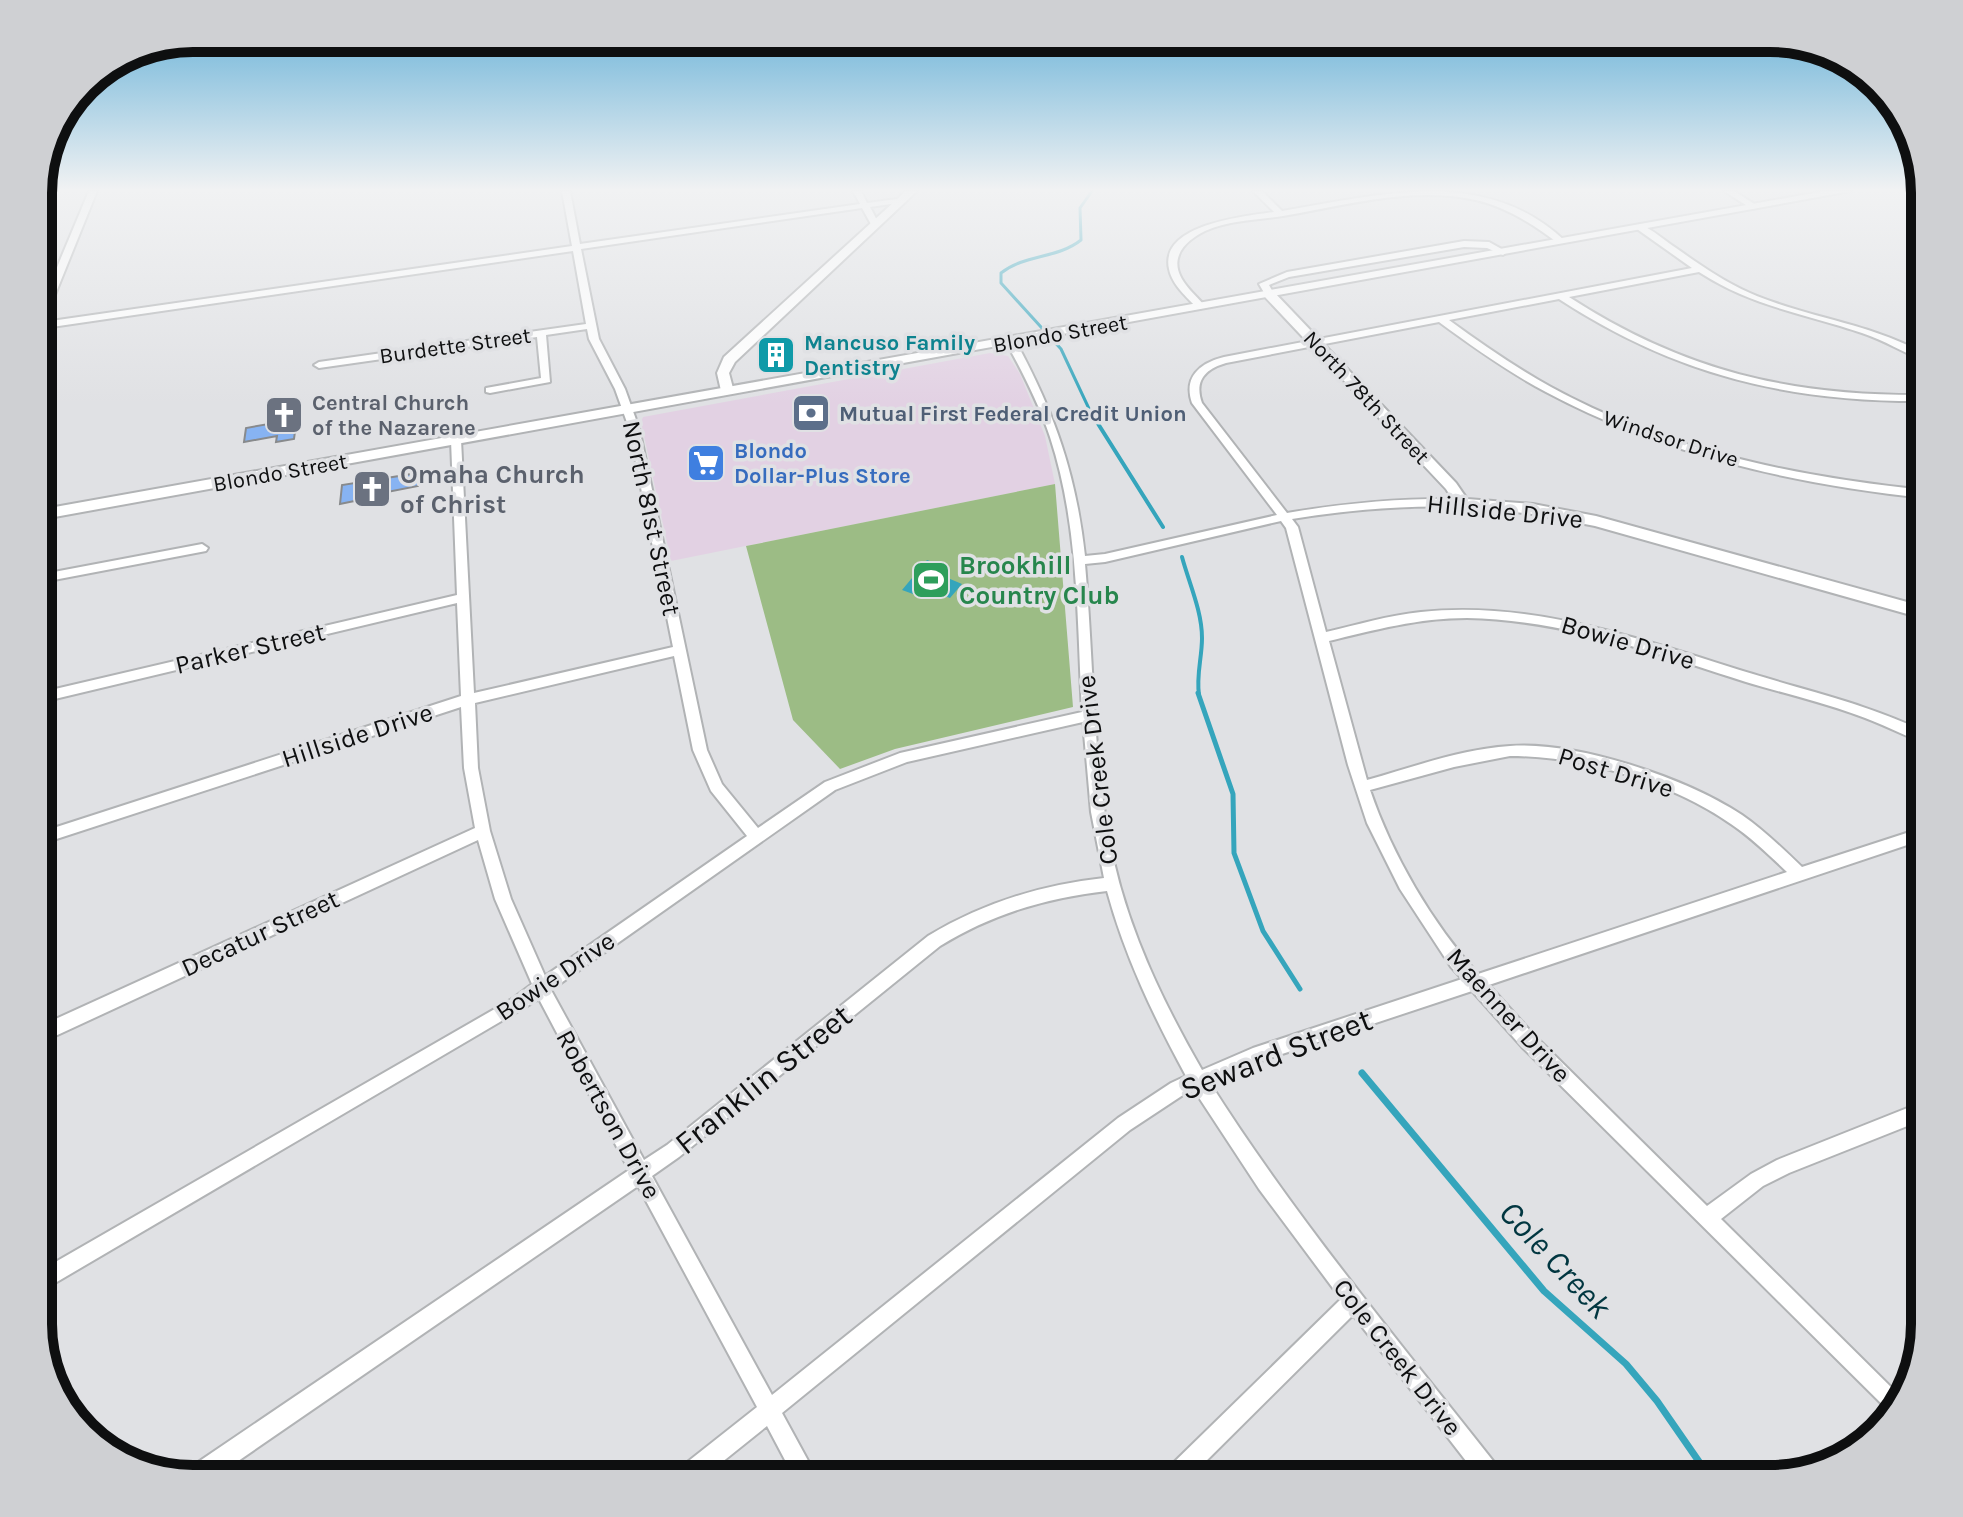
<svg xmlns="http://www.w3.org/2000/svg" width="1963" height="1517" font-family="Karla,sans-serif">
<rect width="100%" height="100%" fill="#e0e1e4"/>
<polygon fill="#e2d1e3" points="990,353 1008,356 1020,374 1045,436 1055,484 671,561 641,422 643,417"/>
<polygon fill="#9cbc85" points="1055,484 1073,707 895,749 840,769 793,720 746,546"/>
<polygon fill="#35a5bc" points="927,560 949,568 943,576 962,584 950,598 931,591 924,598 902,590"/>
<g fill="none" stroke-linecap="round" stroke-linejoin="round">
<path stroke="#35a5bc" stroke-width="3" d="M 1091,413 L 1061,349 L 1001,283 L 1001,273 C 1025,254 1057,259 1081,240 L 1080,208 L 1092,191"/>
<g stroke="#35a5bc" stroke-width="4">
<polyline points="1090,411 1163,527"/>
<path d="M 1182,557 C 1189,583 1202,611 1202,638 C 1202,658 1196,675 1199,695"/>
</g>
<polyline stroke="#35a5bc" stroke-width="5" points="1198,693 1233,794 1234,853 1263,931 1300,989"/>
<polyline stroke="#35a5bc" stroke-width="7" points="1362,1073 1544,1291 1626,1364 1657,1401 1711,1479"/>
</g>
<g fill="#87b3f2" stroke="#888a8c" stroke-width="2">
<polygon points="299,402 294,439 276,442 277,436 244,442 246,428 269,424 272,406"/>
<polygon points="418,473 418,486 387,492 387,501 369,504 369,498 340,504 342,485"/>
</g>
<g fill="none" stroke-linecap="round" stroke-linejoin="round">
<defs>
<g id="minor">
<polygon points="38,191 55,191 38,195"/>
<path d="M 89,191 L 97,191 L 44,322 L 572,246 L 562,191 L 570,191 L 580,244 L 860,204 L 853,191 L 861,191 L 867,203 L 905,198 L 905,202 L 870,207 L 879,224 L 875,227 L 872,226 L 862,208 L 581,249 L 599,339 L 625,389 L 639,428 L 707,750 L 722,784 L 758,828 L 825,782 L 900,753 L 1082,712 C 1077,620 1079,525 1050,437 C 1039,404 1023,373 1006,342 L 1008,340 L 1016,342 C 1055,414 1076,474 1085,556 L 1105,554 L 1277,515 L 1192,403 C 1183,377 1200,363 1224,357 L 1692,268 L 1637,229 L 1636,227 L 1640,224 C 1653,230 1664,240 1676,248 C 1700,265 1723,281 1750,293 C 1807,318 1870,323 1925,354 L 1925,361 C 1904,353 1884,340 1862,333 C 1803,313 1753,307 1699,272 L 1569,297 C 1683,371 1790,396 1925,395 L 1925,401 C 1787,402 1676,375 1559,299 L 1449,320 C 1482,344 1515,367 1551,387 C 1666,450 1796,477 1925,490 L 1925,498 C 1793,484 1664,455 1546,392 C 1508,372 1473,347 1439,322 L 1226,363 C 1205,369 1194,381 1202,403 L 1287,513 C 1346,503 1403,498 1462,499 L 1468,503 L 1462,507 C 1404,505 1349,510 1292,519 L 1298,527 L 1326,632 C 1357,625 1389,615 1421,612 C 1536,600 1645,641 1753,674 C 1811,692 1870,705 1925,732 L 1925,743 C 1902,735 1881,723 1857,715 C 1821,702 1783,693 1746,682 C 1655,653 1564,620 1467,618 C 1419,618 1374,630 1329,641 L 1367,780 C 1414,767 1461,749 1510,746 C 1577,741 1686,778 1742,815 C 1764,830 1783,849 1802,867 L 1925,827 L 1925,839 L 1489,985 L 1534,1035 L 1707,1206 L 1751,1174 L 1777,1160 L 1925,1101 L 1925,1119 L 1789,1173 L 1763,1186 L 1721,1219 L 1900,1396 L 1894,1416 L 1522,1047 L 1472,991 L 1255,1063 L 1210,1083 C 1297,1220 1401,1344 1501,1471 L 1504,1479 L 1480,1479 L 1353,1315 L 1188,1479 L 1162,1479 L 1165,1471 L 1341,1299 L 1259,1189 L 1194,1090 L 1183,1095 L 1130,1130 L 782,1413 L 818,1479 L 795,1479 L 767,1426 L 701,1479 L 673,1479 L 676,1471 L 757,1407 L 638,1186 L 212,1479 L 193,1479 L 184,1476 L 185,1471 L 629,1170 L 539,999 L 38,1293 L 38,1272 L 512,999 L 532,984 L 495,899 L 478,840 L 38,1044 L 38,1027 L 475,828 L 464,768 L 461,707 L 38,845 L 38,833 L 461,696 L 457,603 L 38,703 L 38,693 L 457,595 L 451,440 L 456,437 L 461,440 L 474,693 L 673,647 L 629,428 L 615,389 L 589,339 L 587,329 L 546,335 L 550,382 L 490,393 L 486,392 L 486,388 L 541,378 L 537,337 L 319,368 L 314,365 L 319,362 L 586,324 L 573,251 L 38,329 L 38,313 ZM 1281,521 L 1286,528 L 1348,765 L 1367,823 L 1400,889 L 1451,967 L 1462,979 L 1253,1048 L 1202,1070 C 1164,1004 1131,936 1114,862 C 1092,765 1094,663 1085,564 L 1105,562 ZM 674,656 L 693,750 L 711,791 L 747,836 L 545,976 L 511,899 L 490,831 L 478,768 L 475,703 ZM 1083,722 L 1091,812 L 1104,878 C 1040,885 983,903 928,936 L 667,1145 L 644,1160 L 551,990 L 835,790 L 907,762 ZM 1510,756 C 1582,756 1671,782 1731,824 C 1752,838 1769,855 1787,872 L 1478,974 C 1432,923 1392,855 1370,790 L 1454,767 ZM 1107,891 C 1125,957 1154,1017 1186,1076 L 1171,1083 L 1118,1118 L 772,1395 L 652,1176 L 679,1157 L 940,946 C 992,914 1046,898 1107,891 Z"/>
<path d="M 1253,191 L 1262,191 L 1282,211 C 1379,195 1485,165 1565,241 L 1558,243 C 1530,222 1500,203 1465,198 C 1404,188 1343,206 1283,216 C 1257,220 1230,220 1205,231 C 1195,236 1183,244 1179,255 C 1171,276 1194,293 1206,307 L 1198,309 C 1187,297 1172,285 1169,269 C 1159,224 1246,216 1274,212 Z"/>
<polygon points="1724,191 1734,191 1759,207 1752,209"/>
<polygon points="1917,191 1925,191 1925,195"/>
<polygon points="1464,241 1489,242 1507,252 1503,255 1487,248 1464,247 1289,277 1269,285 1274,294 1269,297 1266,296 1259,284 1287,272"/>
<polygon points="202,544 208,548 206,551 38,583 38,575"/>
</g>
<g id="tertiary">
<polygon points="906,191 917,191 735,362 729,373 734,392 722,395 717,373 724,357"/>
<polygon points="1265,291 1273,291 1456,483 1467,499 1533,504 1596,516 1925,607 1925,619 1595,526 1533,514 1457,506 1446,489 1265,297"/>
</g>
<polygon id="secondary" points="1825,191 1851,191 38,520 38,510"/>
</defs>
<use href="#minor" stroke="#b1b3b5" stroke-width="4"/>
<use href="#tertiary" stroke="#b1b3b5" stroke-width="4"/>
<use href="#secondary" stroke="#b1b3b5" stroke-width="4"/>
<use href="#minor" fill="#fff" fill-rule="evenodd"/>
<use href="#tertiary" fill="#fff" fill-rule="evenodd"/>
<use href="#secondary" fill="#fff" fill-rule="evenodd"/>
</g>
<linearGradient id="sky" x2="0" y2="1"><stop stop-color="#60aed6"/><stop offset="0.47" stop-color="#f1f2f3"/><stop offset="1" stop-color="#f1f2f3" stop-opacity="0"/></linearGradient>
<rect width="1963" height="404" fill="url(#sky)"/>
<defs>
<symbol id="building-square" viewBox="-11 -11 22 22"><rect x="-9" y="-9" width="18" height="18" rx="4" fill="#0f9aa8" stroke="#e0e1e4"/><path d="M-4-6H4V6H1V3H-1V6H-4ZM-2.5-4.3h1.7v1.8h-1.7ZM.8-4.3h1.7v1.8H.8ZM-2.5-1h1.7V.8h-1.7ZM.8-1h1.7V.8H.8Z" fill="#fff"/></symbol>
<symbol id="bank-square" viewBox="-11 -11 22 22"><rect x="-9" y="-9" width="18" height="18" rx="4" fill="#5c6f8a" stroke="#e0e1e4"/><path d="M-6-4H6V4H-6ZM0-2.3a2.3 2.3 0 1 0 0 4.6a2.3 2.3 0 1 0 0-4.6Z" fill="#fff"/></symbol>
<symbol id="church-square" viewBox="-11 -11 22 22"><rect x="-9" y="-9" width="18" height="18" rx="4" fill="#6b7280" stroke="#e0e1e4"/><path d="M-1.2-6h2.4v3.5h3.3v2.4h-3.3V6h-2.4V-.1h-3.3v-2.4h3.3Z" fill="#fff"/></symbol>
<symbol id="supermarket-square" viewBox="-11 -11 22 22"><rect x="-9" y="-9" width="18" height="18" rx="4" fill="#3f7fe0" stroke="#e0e1e4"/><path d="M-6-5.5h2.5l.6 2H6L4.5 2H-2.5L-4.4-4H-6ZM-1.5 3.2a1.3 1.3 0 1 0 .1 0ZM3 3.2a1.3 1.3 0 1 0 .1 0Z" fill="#fff"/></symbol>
<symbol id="stadium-square" viewBox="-11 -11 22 22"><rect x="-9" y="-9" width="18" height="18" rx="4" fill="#2e9e5b" stroke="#e0e1e4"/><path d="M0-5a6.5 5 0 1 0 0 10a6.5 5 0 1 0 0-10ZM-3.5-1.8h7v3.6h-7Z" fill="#fff"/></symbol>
</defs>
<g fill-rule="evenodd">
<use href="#building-square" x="754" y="333" width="44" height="44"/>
<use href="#bank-square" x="789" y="391" width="44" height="44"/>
<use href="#church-square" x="262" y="393" width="44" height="44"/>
<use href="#supermarket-square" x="684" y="441" width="44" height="44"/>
<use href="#church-square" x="350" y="467" width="44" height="44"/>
<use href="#stadium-square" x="909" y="558" width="44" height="44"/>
</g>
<g text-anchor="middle" stroke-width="7" stroke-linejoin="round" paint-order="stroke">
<g font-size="22" fill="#0e0f10" stroke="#e0e1e4">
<text transform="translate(1060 333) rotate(-10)" y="8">Blondo Street</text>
<text transform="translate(455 345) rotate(-8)" y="8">Burdette Street</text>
<text transform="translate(1367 397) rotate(47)" y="8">North 78th Street</text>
<text transform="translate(1671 438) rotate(18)" y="8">Windsor Drive</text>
<text transform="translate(280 472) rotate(-10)" y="8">Blondo Street</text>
</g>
<g font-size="22" font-weight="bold" fill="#0d838f" stroke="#e0e1e4" text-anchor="start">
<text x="804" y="350">Mancuso Family<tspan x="804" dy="25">Dentistry</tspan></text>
</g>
<g font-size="22" font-weight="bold" fill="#5b616d" stroke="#e0e1e4" text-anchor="start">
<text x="312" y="410">Central Church<tspan x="312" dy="25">of the Nazarene</tspan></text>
</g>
<g font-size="22" font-weight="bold" fill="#4e5e75" stroke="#e0e1e4" text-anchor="start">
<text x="839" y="421">Mutual First Federal Credit Union</text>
</g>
<g font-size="22" font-weight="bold" fill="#366cbe" stroke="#e0e1e4" text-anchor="start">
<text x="734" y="458">Blondo<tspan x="734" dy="25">Dollar-Plus Store</tspan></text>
</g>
<g font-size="26" font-weight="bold" fill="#5b616d" stroke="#e0e1e4" text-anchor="start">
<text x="400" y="483">Omaha Church<tspan x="400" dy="30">of Christ</tspan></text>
</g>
<g font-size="26" fill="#0e0f10" stroke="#e0e1e4">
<text transform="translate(1505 511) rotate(6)" y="9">Hillside Drive</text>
<text transform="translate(652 518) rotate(78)" y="9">North 81st Street</text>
<text transform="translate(1628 642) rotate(16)" y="9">Bowie Drive</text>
<text transform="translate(250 648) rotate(-13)" y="9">Parker Street</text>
<text transform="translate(357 735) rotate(-18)" y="9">Hillside Drive</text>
<text transform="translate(1097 770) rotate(-97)" y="9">Cole Creek Drive</text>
<text transform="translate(1616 772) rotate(17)" y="9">Post Drive</text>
<text transform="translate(260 933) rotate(-25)" y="9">Decatur Street</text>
<text transform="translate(555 976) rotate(-34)" y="9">Bowie Drive</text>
<text transform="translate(1509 1015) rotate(48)" y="9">Maenner Drive</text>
<text transform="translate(609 1114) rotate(61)" y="9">Robertson Drive</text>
<text transform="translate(1398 1357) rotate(52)" y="9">Cole Creek Drive</text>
</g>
<g font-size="26" font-weight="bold" fill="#27864d" stroke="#e0e1e4" text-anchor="start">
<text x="959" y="574">Brookhill<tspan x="959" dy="30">Country Club</tspan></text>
</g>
<g font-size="32" fill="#0e0f10" stroke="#e0e1e4">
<text transform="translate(1276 1054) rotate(-21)" y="11">Seward Street</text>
<text transform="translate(763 1079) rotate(-39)" y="11">Franklin Street</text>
</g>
<g font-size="34" font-style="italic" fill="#013640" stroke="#e0e1e4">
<text transform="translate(1556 1259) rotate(47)" y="12">Cole Creek</text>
</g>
</g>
<path d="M0 0H1963V1517H0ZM193 52H1770A141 141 0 0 1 1911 193V1324A141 141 0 0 1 1770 1465H193A141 141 0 0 1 52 1324V193A141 141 0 0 1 193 52Z" fill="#cfd0d3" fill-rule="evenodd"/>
<path fill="none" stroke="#0e0f10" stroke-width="10" d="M193 52H1770A141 141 0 0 1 1911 193V1324A141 141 0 0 1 1770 1465H193A141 141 0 0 1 52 1324V193A141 141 0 0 1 193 52Z"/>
</svg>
